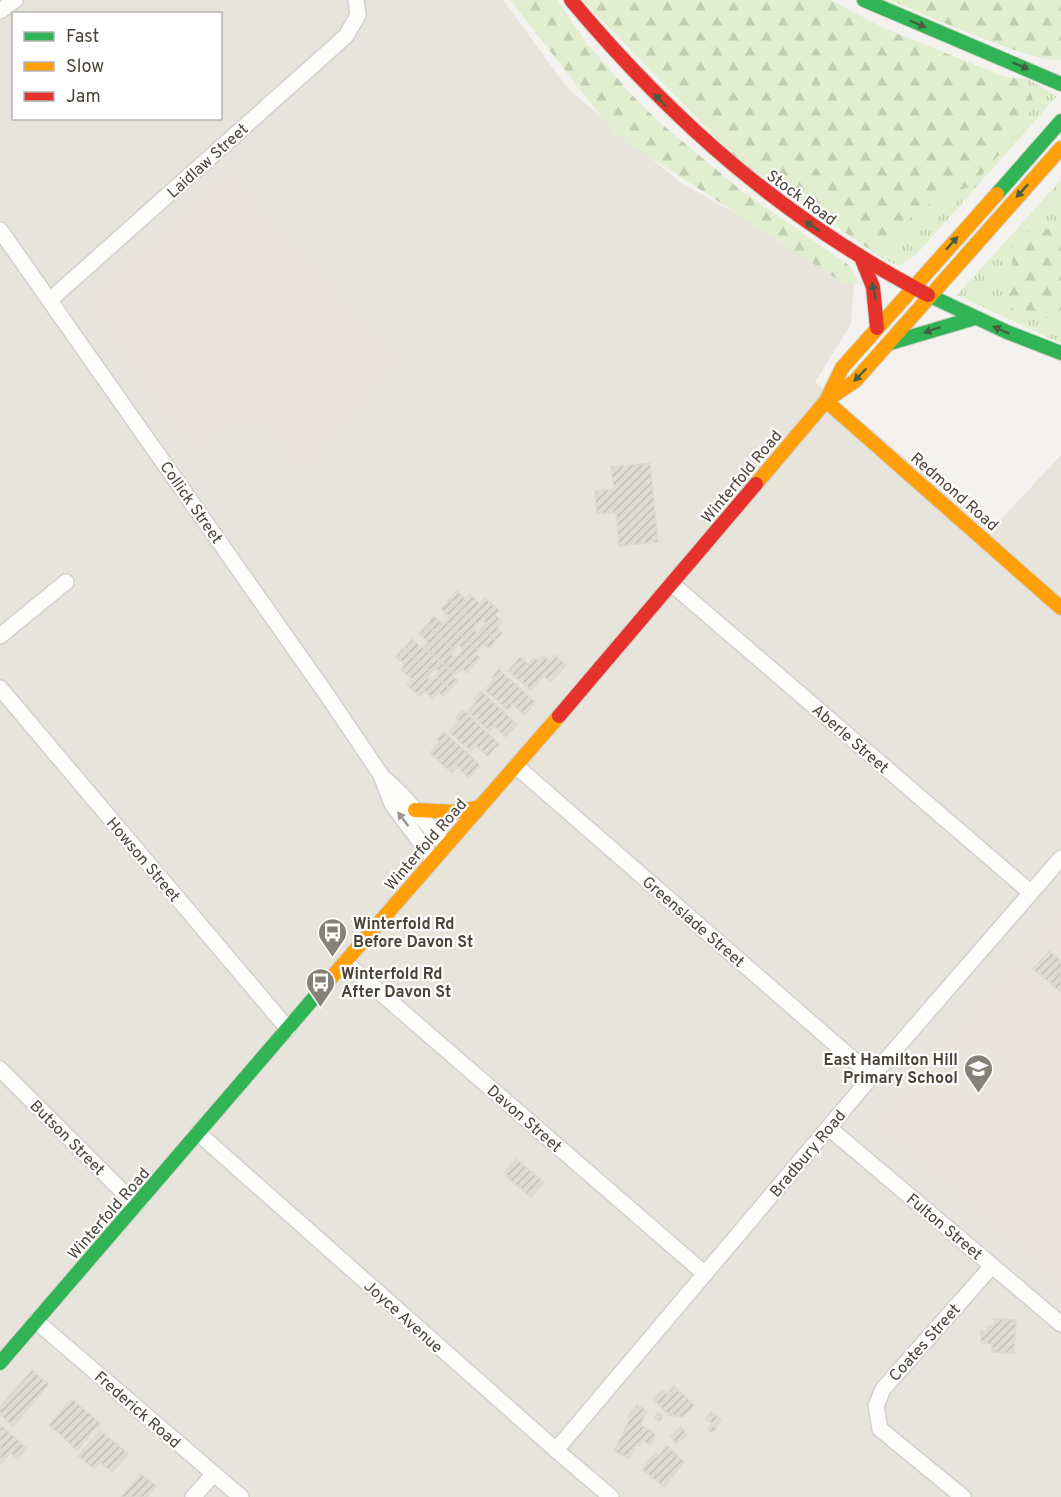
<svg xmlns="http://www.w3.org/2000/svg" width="1061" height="1497" font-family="Overpass,sans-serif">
<defs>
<pattern id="grass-tufts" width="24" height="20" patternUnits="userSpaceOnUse" patternTransform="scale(1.5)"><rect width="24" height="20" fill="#e1eecf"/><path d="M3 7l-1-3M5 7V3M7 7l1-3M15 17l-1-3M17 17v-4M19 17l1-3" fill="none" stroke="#c3cdb2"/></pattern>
<pattern id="forest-firs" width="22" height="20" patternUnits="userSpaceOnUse" patternTransform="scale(1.5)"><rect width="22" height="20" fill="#e1eecf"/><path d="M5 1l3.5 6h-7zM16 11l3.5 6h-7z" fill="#c3cdb2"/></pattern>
<pattern id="building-hatch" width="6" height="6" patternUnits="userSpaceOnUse" patternTransform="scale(1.5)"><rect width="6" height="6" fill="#dedbd6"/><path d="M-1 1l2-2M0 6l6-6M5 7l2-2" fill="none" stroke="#c0bdb8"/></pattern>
</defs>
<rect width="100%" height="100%" fill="#f4f2ee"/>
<path fill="#e7e4dc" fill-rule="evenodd" d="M 0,0 L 503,0 L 569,90 L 680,182 L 854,280 L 851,324 L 815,382 L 991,530 L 1061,455 L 1061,1497 L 0,1497 ZM 14,14 L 220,14 L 220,118 L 14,118 Z"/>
<g fill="#eae5da">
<polygon points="230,164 407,360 313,470 289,467 260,426 240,440 233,430 191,459 89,316 90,291"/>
<polygon points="1061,902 1061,1292 877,1133 872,1122"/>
</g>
<g fill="url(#grass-tufts)">
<polygon points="1028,79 1057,96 916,255 899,266 885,260 899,226 944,193 971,187 1024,126"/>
<polygon points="1061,180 1061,343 957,295"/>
</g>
<g fill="url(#forest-firs)">
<polygon points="510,0 557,0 585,41 629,92 658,121 742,191 850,266 859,283 843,283 615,134"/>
<polygon points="582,0 831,0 883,28 1005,77 1028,79 1033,102 1024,126 971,187 944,193 899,226 885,260 737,159"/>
<path d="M 889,0 L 1061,0 L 1061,60 C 1038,65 919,12 889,0 Z"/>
<path d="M 1037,228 L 1061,230 L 1061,317 C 1053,315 1050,318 1042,319 C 1026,323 1014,313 1006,301 L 1006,280 L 1013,267 L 1009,250 L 1019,237 Z"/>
</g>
<g fill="url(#building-hatch)" stroke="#dcd9d4" stroke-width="1.5">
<polygon points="650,463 658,542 619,546 616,512 597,514 595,491 614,489 611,467"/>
<polygon points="457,591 466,599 470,594 480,604 485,598 499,610 495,615 502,621 497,628 502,633 496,640 482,628 485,623 481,620 477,624 449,600"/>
<polygon points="449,600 477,624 473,629 478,633 482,628 496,640 489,648 483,643 478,650 446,622 450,617 441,609"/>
<polygon points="434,616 443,624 446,622 478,650 474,653 480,658 473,666 459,654 463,649 458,645 454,650 427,625"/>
<polygon points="427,625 454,650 451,654 455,658 459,654 473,666 467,673 461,668 456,674 424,647 428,642 419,634"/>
<polygon points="412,639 421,647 422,646 454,674 452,676 458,681 450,689 436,677 440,672 436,668 431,673 404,649"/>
<polygon points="403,648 431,672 427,677 432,681 436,676 450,689 443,696 438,691 432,698 425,691 420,696 407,685 412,679 401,669 405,665 396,657"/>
<polygon points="555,655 566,665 551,682 543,676 531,690 508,671 520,657 528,664 534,658 539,661 543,656 549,661"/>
<polygon points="499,669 535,702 525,715 512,704 508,710 485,690 495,679 492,677"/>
<polygon points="481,691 517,724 506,737 494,726 490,731 468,712 477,701 474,699"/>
<polygon points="463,710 499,744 488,756 476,746 471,751 449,732 459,721 456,718"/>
<polygon points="444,732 480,765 469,778 457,767 452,773 430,753 440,742 437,740"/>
<polygon points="1049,951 1061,961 1061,992 1033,969"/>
<polygon points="516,1159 544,1182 531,1197 508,1178 509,1177 505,1172"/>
<polygon points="994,1319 1016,1320 1014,1353 992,1352 992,1344 981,1343 981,1331 988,1331 988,1326 994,1326"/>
<polygon points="32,1370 49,1384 13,1426 0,1415 0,1407"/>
<polygon points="674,1386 694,1405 683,1417 673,1415 672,1417 653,1400 662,1390 667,1394"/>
<polygon points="72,1399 100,1423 77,1450 49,1425"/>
<polygon points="637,1405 647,1411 640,1425 656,1434 650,1445 643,1441 640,1446 636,1444 629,1459 614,1451 630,1419 628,1418 632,1410 634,1411"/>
<polygon points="711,1412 721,1420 716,1426 706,1419"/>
<polygon points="657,1413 663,1416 660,1421 654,1418"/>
<polygon points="712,1424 717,1428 712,1433 707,1429"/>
<polygon points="0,1425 27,1448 17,1459 10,1453 0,1465"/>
<polygon points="681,1427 687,1435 676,1444 671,1436"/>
<polygon points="100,1430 128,1454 112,1472 100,1462 94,1469 78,1456"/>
<polygon points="667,1446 684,1462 664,1487 642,1469 656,1453 658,1456"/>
<polygon points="141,1474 156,1486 147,1497 121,1497"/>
</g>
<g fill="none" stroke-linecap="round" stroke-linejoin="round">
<defs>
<g id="street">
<polyline points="0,11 15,0"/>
<polyline points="0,230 327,695 381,775 392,804 433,859"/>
<polyline points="50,300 346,36 358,15 356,0"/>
<polyline points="672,584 1030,892"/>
<polyline points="0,636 66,582"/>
<polyline points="0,688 288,1029"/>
<polyline points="516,766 872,1076"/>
<polyline points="385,779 402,795 445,845"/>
<polyline points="345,962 705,1274"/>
<polyline points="0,1069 136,1205"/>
<polyline points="829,1128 1061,1324"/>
<polyline points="198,1133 556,1450 611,1497"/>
<polyline points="36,1321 241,1497"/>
<polyline points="556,1450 872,1076 1061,858"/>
<polyline points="193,1497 214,1474"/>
<polyline points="963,1497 880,1429 876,1406 883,1389 992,1266"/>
</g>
<g id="fast">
<polyline points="864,0 1061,84"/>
<polyline points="997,194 1061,121"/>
<polyline points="928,295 1007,332 1061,353"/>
<polyline points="890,343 975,318"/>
<polyline points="0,1363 331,978"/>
</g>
<g id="slow">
<polyline points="827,400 855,381 1061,148"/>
<polyline points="826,401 1061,608"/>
<polyline points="756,484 826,401 842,368 997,194"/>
<polyline points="415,810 456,812 479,807"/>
<polyline points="331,978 559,716"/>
</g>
<g id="jam">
<path d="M 571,0 C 674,123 785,220 928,295"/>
<polyline points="861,257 873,287 877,328"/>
<polyline points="559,716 756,484"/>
</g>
</defs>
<use href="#street" stroke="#d2d0cb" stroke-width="18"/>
<use href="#fast" stroke="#d3cfc5" stroke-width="16"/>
<use href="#slow" stroke="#d3cfc5" stroke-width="16"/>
<use href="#jam" stroke="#d3cfc5" stroke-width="16"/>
<use href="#street" stroke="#fdfdfc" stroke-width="15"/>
<use href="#fast" stroke="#30b455" stroke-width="14"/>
<use href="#slow" stroke="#ff9f0a" stroke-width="14"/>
<use href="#jam" stroke="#e5322d" stroke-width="14"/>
</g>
<defs><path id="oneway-solid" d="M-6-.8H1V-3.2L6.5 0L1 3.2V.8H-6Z" transform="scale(1.5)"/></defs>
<g fill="#446040">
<use href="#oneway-solid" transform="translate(918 24) rotate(23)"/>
<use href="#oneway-solid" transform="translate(1021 66) rotate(22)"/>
<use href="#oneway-solid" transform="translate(660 100) rotate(-134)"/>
<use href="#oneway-solid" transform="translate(1022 191) rotate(132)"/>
<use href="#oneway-solid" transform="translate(812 226) rotate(-146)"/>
<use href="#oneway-solid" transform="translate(952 243) rotate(-48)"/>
<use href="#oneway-solid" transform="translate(874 291) rotate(-102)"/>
<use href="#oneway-solid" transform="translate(932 330) rotate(161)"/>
<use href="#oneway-solid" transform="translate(1001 330) rotate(-156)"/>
<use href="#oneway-solid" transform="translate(860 375) rotate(134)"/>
</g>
<use fill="#9b9791" href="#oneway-solid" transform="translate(403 819) rotate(-127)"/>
<defs>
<symbol id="bus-pin" viewBox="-11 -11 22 30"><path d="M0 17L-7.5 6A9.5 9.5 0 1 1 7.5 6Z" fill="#868178" stroke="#fff"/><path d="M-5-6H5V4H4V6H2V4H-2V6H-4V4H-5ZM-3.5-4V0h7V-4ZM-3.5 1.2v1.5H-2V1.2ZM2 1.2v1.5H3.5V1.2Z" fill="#fff"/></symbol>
<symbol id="school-pin" viewBox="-11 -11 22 30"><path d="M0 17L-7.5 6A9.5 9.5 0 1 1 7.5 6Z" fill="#868178" stroke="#fff"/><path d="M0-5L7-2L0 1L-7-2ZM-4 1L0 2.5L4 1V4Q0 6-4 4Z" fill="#fff"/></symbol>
</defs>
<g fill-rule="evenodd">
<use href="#bus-pin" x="316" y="916" width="33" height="45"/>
<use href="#bus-pin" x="304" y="966" width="33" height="45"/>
<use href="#school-pin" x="962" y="1052" width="33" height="45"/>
</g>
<g text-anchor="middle" stroke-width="4.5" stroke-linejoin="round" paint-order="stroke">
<g font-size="16" fill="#4b4439" stroke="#fff">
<text transform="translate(207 160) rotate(-42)" y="6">Laidlaw Street</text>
<text transform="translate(802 197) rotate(36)" y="6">Stock Road</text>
<text transform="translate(741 476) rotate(-50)" y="6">Winterfold Road</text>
<text transform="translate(955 491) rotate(41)" y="6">Redmond Road</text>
<text transform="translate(192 502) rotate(55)" y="6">Collick Street</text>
<text transform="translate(851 738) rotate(41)" y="6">Aberle Street</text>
<text transform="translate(425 844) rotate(-49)" y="6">Winterfold Road</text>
<text transform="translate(144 859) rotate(50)" y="6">Howson Street</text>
<text transform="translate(694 921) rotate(41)" y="6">Greenslade Street</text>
<text transform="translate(525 1118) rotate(41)" y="6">Davon Street</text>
<text transform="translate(68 1137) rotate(45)" y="6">Butson Street</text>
<text transform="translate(807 1153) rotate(-50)" y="6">Bradbury Road</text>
<text transform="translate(108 1213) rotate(-49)" y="6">Winterfold Road</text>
<text transform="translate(945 1226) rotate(40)" y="6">Fulton Street</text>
<text transform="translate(404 1316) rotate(42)" y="6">Joyce Avenue</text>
<text transform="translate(924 1342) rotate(-48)" y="6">Coates Street</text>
<text transform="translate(138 1409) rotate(41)" y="6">Frederick Road</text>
</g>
<g font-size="16" font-weight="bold" fill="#4b4439" stroke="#fff" text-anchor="start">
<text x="353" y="929">Winterfold Rd<tspan x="353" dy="18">Before Davon St</tspan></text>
<text x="341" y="979">Winterfold Rd<tspan x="341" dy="18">After Davon St</tspan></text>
<text x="958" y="1065" text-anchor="end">East Hamilton Hill<tspan x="958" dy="18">Primary School</tspan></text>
</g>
</g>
<rect x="12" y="12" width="210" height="108" fill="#ffffff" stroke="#b7b4b0" stroke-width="1.5"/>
<rect x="24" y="32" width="30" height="9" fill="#30b455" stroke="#b7b4b0" stroke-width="1.5"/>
<text x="66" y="42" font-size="18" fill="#4b4439">Fast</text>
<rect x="24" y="62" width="30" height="9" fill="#ff9f0a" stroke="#b7b4b0" stroke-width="1.5"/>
<text x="66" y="72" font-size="18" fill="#4b4439">Slow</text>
<rect x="24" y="92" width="30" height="9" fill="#e5322d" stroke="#b7b4b0" stroke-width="1.5"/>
<text x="66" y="102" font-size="18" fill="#4b4439">Jam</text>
</svg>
